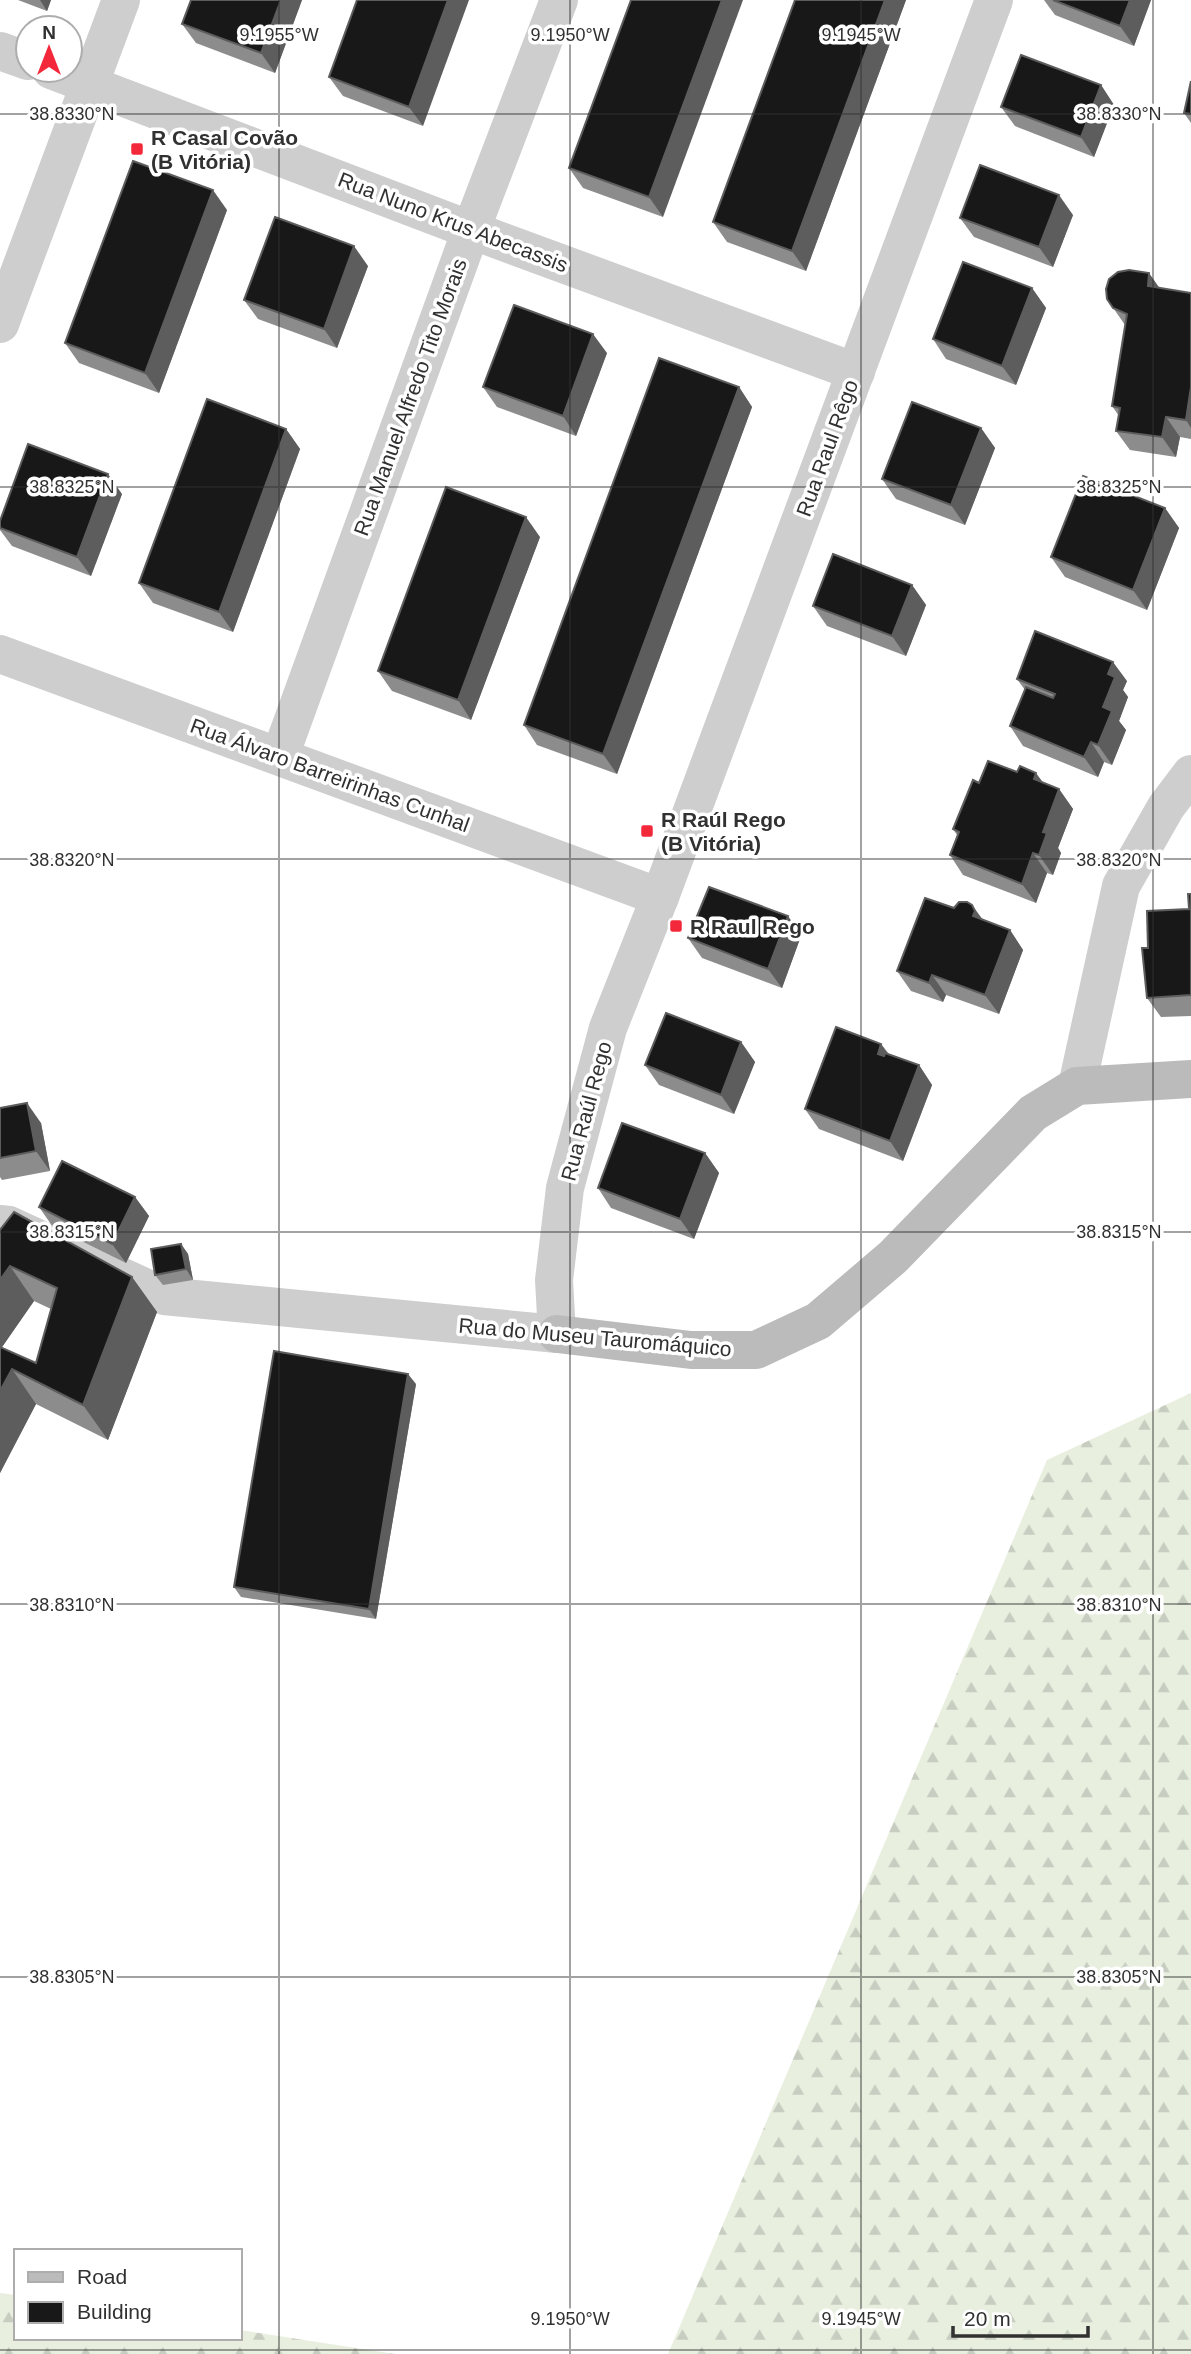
<svg xmlns="http://www.w3.org/2000/svg" width="1191" height="2354" font-family="Helvetica,sans-serif">
<style>
.forest{fill:url(#forest-firs)}
.lines{fill:none;stroke-linecap:round;stroke-linejoin:round}
.street{stroke:#cecece;stroke-width:38}
.secondary{stroke:#bbb;stroke-width:38}
.wall{fill:#8c8c8c;fill-rule:evenodd}
.shaded-wall{fill:#5d5d5d}
.building{fill:#181818;stroke:#5d5d5d;stroke-width:2}
.ticks{fill:none;stroke:#313131;stroke-width:2;stroke-opacity:0.45}
.poi-dot{fill:#f3283a;stroke:#fff;stroke-width:2.5}
.labels{text-anchor:middle;dominant-baseline:central;stroke-width:7;stroke-linejoin:round;paint-order:stroke}
.poi-label{font-size:21px;font-weight:bold;fill:#313131;stroke:#fff;text-anchor:start}
.street-label{font-size:21px;fill:#313131;stroke:#fff}
.ticks-label{font-size:18px;text-anchor:middle;fill:#313131;stroke:#fff;stroke-width:7;stroke-linejoin:round;paint-order:stroke}
</style>
<defs>
<pattern id="forest-firs" width="22" height="20" patternUnits="userSpaceOnUse" patternTransform="scale(1.75)"><rect width="22" height="20" fill="#e8efdf"/><path d="M5 1l3.5 6h-7zM16 11l3.5 6h-7z" fill="#c7cdc0"/></pattern>
</defs>
<rect width="100%" height="100%" fill="#fff"/>
<!-- forest -->
<g class="forest">
<polygon points="1191,1393 1191,2354 668,2354 1047,1460"/>
<polygon points="0,2293 16,2295 16,2338 240,2338 240,2330 395,2354 0,2354"/>
</g>
<g class="lines">
<!-- street -->
<g class="street">
<polyline points="0,51 28,61"/>
<polyline points="51,70 471,230 856,372"/>
<polyline points="0,324 121,0"/>
<polyline points="0,654 660,897"/>
<polyline points="280,756 471,230 559,0"/>
<polyline points="1077,1086 1121,886 1166,807 1191,774"/>
<polyline points="0,1224 9,1225 164,1296 557,1334 554,1280 565,1188 608,1028 660,897 994,0"/>
</g>
<!-- secondary -->
<polyline class="secondary" points="557,1334 691,1350 756,1350 818,1321 893,1257 1033,1113 1077,1086 1191,1079"/>
</g>
<!-- wall -->
<g class="wall">
<polygon points="18,0 51,0 47,11"/>
<polygon points="191,0 302,0 275,73 196,43 182,24"/>
<polygon points="357,0 423,126 343,96 329,77"/>
<polygon points="631,0 663,217 583,188 569,168"/>
<polygon points="795,0 906,0 806,271 727,242 713,222"/>
<polygon points="1044,0 1151,0 1134,46 1055,15"/>
<polygon points="1191,81 1191,123 1184,113"/>
<polygon points="1101,85 1114,105 1094,157 1015,126 1001,107"/>
<polygon points="227,210 159,393 79,363 65,343"/>
<polygon points="1073,215 1053,267 974,237 960,218"/>
<polygon points="368,266 337,348 258,319 244,300"/>
<polygon points="1032,288 1046,308 1016,385 946,359 933,339"/>
<polygon points="1160,288 1191,293 1191,439 1180,437 1176,457 1130,450 1116,431 1119,416 1112,406 1125,325 1107,299"/>
<polygon points="607,353 576,436 497,407 483,387"/>
<polygon points="739,387 752,407 617,774 537,745 524,725"/>
<polygon points="981,428 995,448 965,525 896,499 882,479"/>
<polygon points="286,429 300,449 233,632 153,603 139,583"/>
<polygon points="122,494 91,576 12,546 0,530 0,521"/>
<polygon points="1165,508 1179,528 1147,610 1065,577 1051,557"/>
<polygon points="540,537 471,720 392,691 378,671"/>
<polygon points="912,585 926,605 906,656 827,626 813,606"/>
<polygon points="1017,679 1127,681 1123,690 1128,697 1119,721 1126,730 1112,765 1104,762 1098,777 1023,746 1010,726 1025,690"/>
<polygon points="979,783 1044,783 1059,789 1073,809 1058,848 1061,853 1053,875 1047,873 1036,903 963,875 950,855 957,835 953,829"/>
<polygon points="1191,894 1191,1016 1161,1017 1147,998 1148,948 1189,909"/>
<polygon points="788,916 801,936 782,988 702,958 688,938"/>
<polygon points="983,920 1010,930 1023,950 999,1014 946,995 943,1002 911,991 897,971"/>
<polygon points="741,1042 755,1062 734,1114 659,1085 645,1065"/>
<polygon points="881,1044 889,1054 919,1065 932,1085 903,1161 819,1129 805,1109"/>
<polygon points="0,1108 41,1123 50,1171 2,1180 0,1177"/>
<polygon points="705,1153 719,1173 694,1239 611,1208 598,1188"/>
<polygon points="135,1197 149,1216 126,1263 53,1227 39,1207"/>
<path d="M0,1230L132,1277L157,1312L108,1440L36,1404L0,1473ZM34,1301L51,1309L36,1363L2,1347Z"/>
<polygon points="181,1244 188,1254 193,1280 163,1285 155,1275"/>
<polygon points="416,1384 376,1619 241,1597 234,1587"/>
</g>
<!-- shaded-wall -->
<g class="shaded-wall">
<polygon points="40,0 51,0 47,11"/>
<polygon points="281,0 302,0 275,73 261,53"/>
<polygon points="448,0 469,0 423,126 409,107"/>
<polygon points="722,0 743,0 663,217 649,197"/>
<polygon points="885,0 906,0 806,271 792,251"/>
<polygon points="1130,0 1151,0 1134,46 1120,26"/>
<polygon points="1101,85 1114,105 1094,157 1081,137"/>
<polygon points="213,190 227,210 159,393 145,373"/>
<polygon points="1059,195 1073,215 1053,267 1039,247"/>
<polygon points="354,246 368,266 337,348 324,329"/>
<polygon points="1149,273 1163,293 1148,286"/>
<polygon points="1032,288 1046,308 1016,385 1002,366"/>
<polygon points="593,334 607,353 576,436 563,416"/>
<polygon points="739,387 752,407 617,774 603,754"/>
<polygon points="1191,387 1191,428 1186,420"/>
<polygon points="1166,417 1180,437 1176,457 1162,437"/>
<polygon points="981,428 995,448 965,525 951,505"/>
<polygon points="286,429 300,449 233,632 219,612"/>
<polygon points="108,474 122,494 91,576 77,557"/>
<polygon points="1165,508 1179,528 1147,610 1133,590"/>
<polygon points="526,517 540,537 471,720 458,700"/>
<polygon points="912,585 926,605 906,656 892,636"/>
<polygon points="1113,662 1127,681 1123,690 1128,697 1119,721 1126,730 1112,765 1098,745 1108,674"/>
<polygon points="1091,742 1104,762 1098,777 1084,757"/>
<polygon points="1036,773 1050,792 1034,779"/>
<polygon points="1059,789 1073,809 1058,848 1061,853 1053,875 1039,855 1043,832"/>
<polygon points="1033,853 1047,873 1036,903 1022,884"/>
<polygon points="972,905 986,924 973,916"/>
<polygon points="788,916 801,936 782,988 768,969"/>
<polygon points="1010,930 1023,950 999,1014 985,995"/>
<polygon points="932,975 946,995 943,1002 929,983"/>
<polygon points="741,1042 755,1062 734,1114 721,1095"/>
<polygon points="881,1044 895,1064 878,1054"/>
<polygon points="919,1065 932,1085 903,1161 890,1141"/>
<polygon points="27,1103 41,1123 50,1171 36,1151"/>
<polygon points="705,1153 719,1173 694,1239 680,1219"/>
<polygon points="135,1197 149,1216 126,1263 112,1244"/>
<polygon points="181,1244 188,1254 193,1280 186,1269"/>
<polygon points="10,1266 34,1301 0,1350 0,1280"/>
<polygon points="132,1277 157,1312 108,1440 83,1405"/>
<polygon points="12,1369 36,1404 0,1473 0,1391"/>
<polygon points="408,1374 416,1384 376,1619 369,1609"/>
</g>
<!-- building -->
<g class="building">
<polygon points="191,0 281,0 261,53 182,24"/>
<polygon points="357,0 448,0 409,107 329,77"/>
<polygon points="631,0 722,0 649,197 569,168"/>
<polygon points="795,0 885,0 792,251 713,222"/>
<polygon points="1053,0 1130,0 1120,26"/>
<polygon points="1021,55 1101,85 1081,137 1001,107"/>
<polygon points="1191,81 1191,114 1184,113"/>
<polygon points="133,161 213,190 145,373 65,343"/>
<polygon points="980,165 1059,195 1039,247 960,218"/>
<polygon points="275,217 354,246 324,329 244,300"/>
<polygon points="963,262 1032,288 1002,366 933,339"/>
<polygon points="1129,270 1149,273 1148,286 1191,293 1191,387 1186,420 1166,417 1162,437 1116,431 1120,408 1112,406 1127,314 1113,308 1107,299 1106,289 1109,279 1118,272"/>
<polygon points="514,305 593,334 563,416 483,387"/>
<polygon points="659,358 739,387 603,754 524,725"/>
<polygon points="207,399 286,429 219,612 139,583"/>
<polygon points="912,402 981,428 951,505 882,479"/>
<polygon points="28,444 108,474 77,557 0,528 0,521"/>
<polygon points="1083,476 1165,508 1133,590 1051,557"/>
<polygon points="446,487 526,517 458,700 378,671"/>
<polygon points="833,554 912,585 892,636 813,606"/>
<polygon points="1035,631 1113,662 1108,674 1115,677 1103,707 1112,711 1098,745 1091,742 1084,757 1010,726 1026,687 1053,698 1055,694 1017,679"/>
<polygon points="988,761 1017,772 1020,766 1036,773 1034,779 1059,789 1043,832 1047,833 1039,855 1033,853 1022,884 950,855 959,832 953,829 973,780 979,783"/>
<polygon points="709,887 788,916 768,969 688,938"/>
<polygon points="1188,894 1191,894 1191,995 1147,998 1142,948 1148,948 1147,911 1189,909"/>
<polygon points="925,898 954,908 959,902 967,902 972,905 975,911 973,916 1010,930 985,995 932,975 929,983 897,971"/>
<polygon points="666,1013 741,1042 721,1095 645,1065"/>
<polygon points="836,1027 881,1044 878,1054 884,1056 885,1053 919,1065 890,1141 805,1109"/>
<polygon points="27,1103 36,1151 0,1158 0,1108"/>
<polygon points="622,1123 705,1153 680,1219 598,1188"/>
<polygon points="62,1161 135,1197 112,1244 39,1207"/>
<polygon points="14,1212 132,1277 83,1405 12,1369 0,1391 0,1347 36,1363 57,1288 10,1266 0,1280 0,1230"/>
<polygon points="181,1244 186,1269 155,1275 151,1249"/>
<polygon points="274,1351 408,1374 369,1609 234,1587"/>
</g>
<!-- ticks -->
<path class="ticks" d="M279,0V2354M570,0V2354M861,0V2354M1153,0V2354M0,114H1191M0,487H1191M0,859H1191M0,1232H1191M0,1604H1191M0,1977H1191M0,2350H1191"/>
<!-- markers -->
<g class="poi-dot">
<rect x="130" y="142" width="14" height="14" rx="3.5"/>
<rect x="640" y="824" width="14" height="14" rx="3.5"/>
<rect x="669" y="919" width="14" height="14" rx="3.5"/>
</g>
<g class="labels">
<!-- poi labels -->
<g class="poi-label">
<text x="151" y="137">R Casal Covão<tspan x="151" dy="24">(B Vitória)</tspan></text>
<text x="661" y="819">R Raúl Rego<tspan x="661" dy="24">(B Vitória)</tspan></text>
<text x="690" y="926">R Raul Rego</text>
</g>
<!-- street labels -->
<g class="street-label">
<text transform="translate(453 222) rotate(21)">Rua Nuno Krus Abecassis</text>
<text transform="translate(410 397) rotate(-70)">Rua Manuel Alfredo Tito Morais</text>
<text transform="translate(827 448) rotate(-70)">Rua Raul Rêgo</text>
<text transform="translate(330 775) rotate(20)">Rua Álvaro Barreirinhas Cunhal</text>
<text transform="translate(586 1111) rotate(-75)">Rua Raúl Rego</text>
<text transform="translate(595 1337) rotate(5)">Rua do Museu Tauromáquico</text>
</g>
</g>
<g class="ticks-label">
<text x="279" y="41">9.1955°W</text>
<text x="570" y="41">9.1950°W</text>
<text x="861" y="41">9.1945°W</text>
<text x="72" y="120">38.8330°N</text>
<text x="1119" y="120">38.8330°N</text>
<text x="72" y="493">38.8325°N</text>
<text x="1119" y="493">38.8325°N</text>
<text x="72" y="866">38.8320°N</text>
<text x="1119" y="866">38.8320°N</text>
<text x="72" y="1238">38.8315°N</text>
<text x="1119" y="1238">38.8315°N</text>
<text x="72" y="1611">38.8310°N</text>
<text x="1119" y="1611">38.8310°N</text>
<text x="72" y="1983">38.8305°N</text>
<text x="1119" y="1983">38.8305°N</text>
<text x="570" y="2325">9.1950°W</text>
<text x="861" y="2325">9.1945°W</text>
</g>
<!-- legend -->
<rect x="14" y="2249" width="228" height="91" fill="#ffffff" stroke="#adadad" stroke-width="2"/>
<rect x="28" y="2272" width="35" height="10" fill="#bbbbbb" stroke="#adadad" stroke-width="2"/>
<text x="77" y="2284" font-size="21" fill="#313131">Road</text>
<rect x="28" y="2302" width="35" height="21" fill="#181818" stroke="#adadad" stroke-width="2"/>
<text x="77" y="2319" font-size="21" fill="#313131">Building</text>
<!-- north arrow -->
<g transform="translate(49 49)"><circle r="33" fill="#ffffff" stroke="#adadad" stroke-width="2"/>
<path d="M0-5L12 26L0 18L-12 26Z" fill="#f3283a"/>
<text y="-10" font-size="19" font-weight="bold" text-anchor="middle" fill="#313131">N</text>
</g>
<!-- scale -->
<path d="M953 2326v10h135v-10" fill="none" stroke="#313131" stroke-width="3.5"/>
<text x="964" y="2326" font-size="21" fill="#313131" stroke="#ffffff" stroke-width="5" paint-order="stroke">20 m</text>
</svg>
